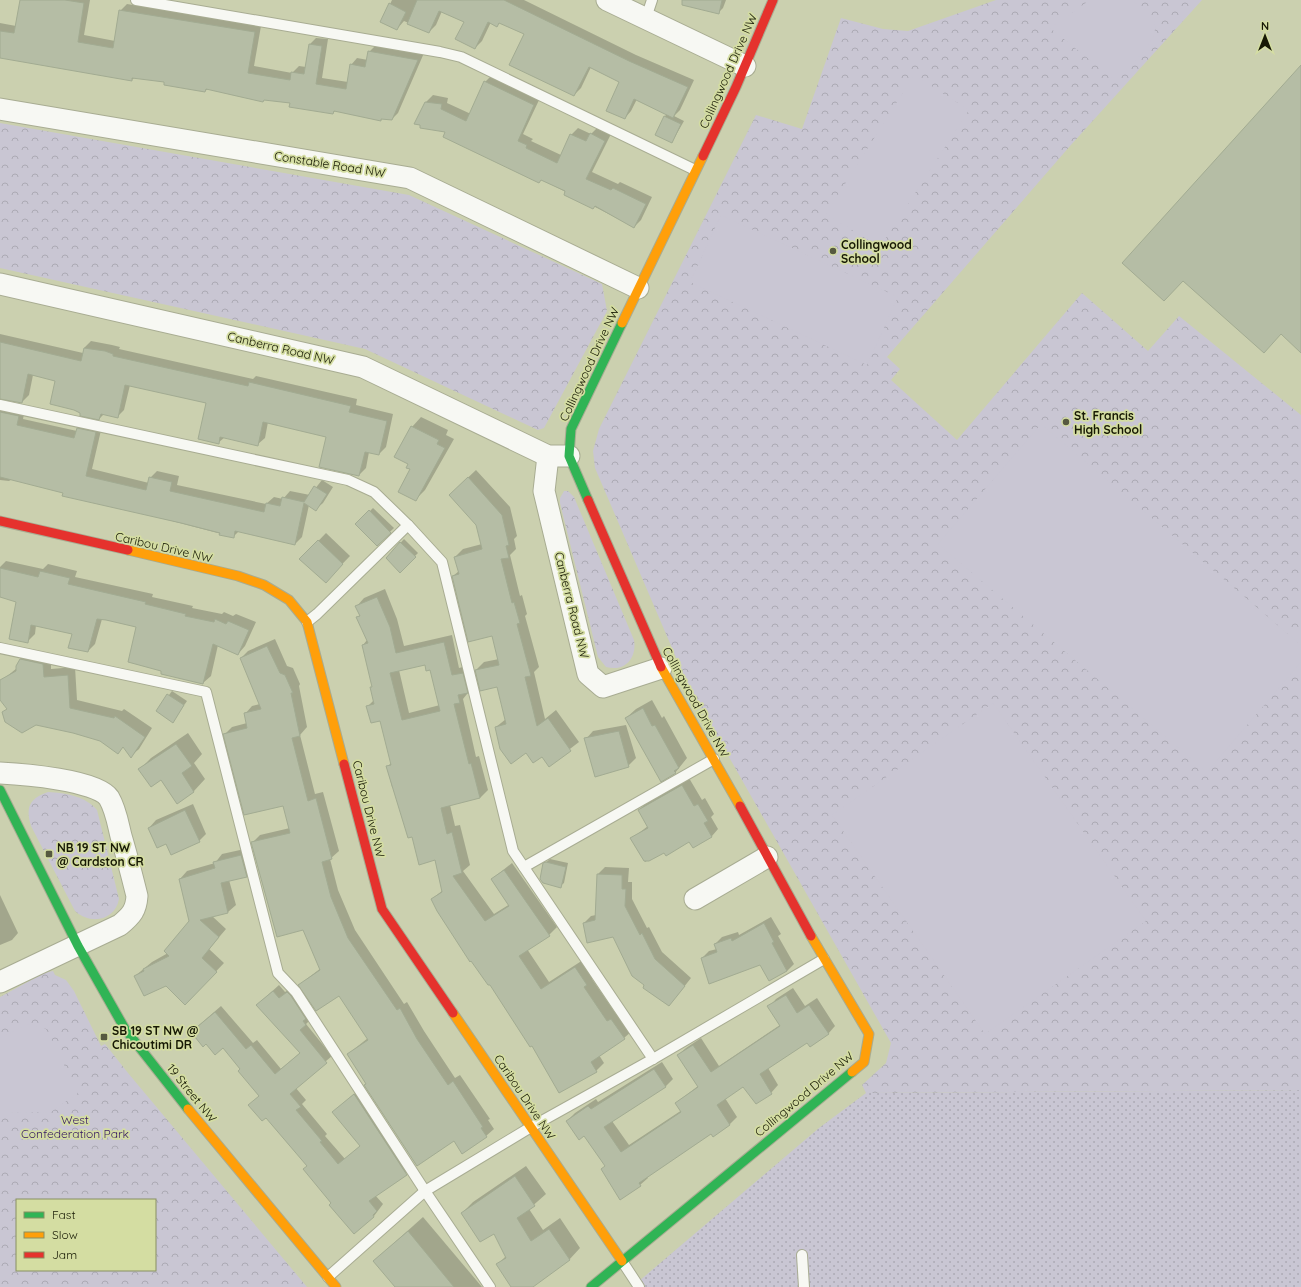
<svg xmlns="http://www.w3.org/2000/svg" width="1301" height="1287" font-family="Quicksand,sans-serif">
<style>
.grass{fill:url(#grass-dots)}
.park{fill:url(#park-crowns);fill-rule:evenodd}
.pitch{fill:#c9c6d3}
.shadow{fill:#0003;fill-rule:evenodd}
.building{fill:#b5bda5;stroke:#a2ab92;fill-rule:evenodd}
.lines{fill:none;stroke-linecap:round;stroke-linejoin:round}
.lane-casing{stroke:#a8ac92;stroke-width:12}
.street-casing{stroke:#a8ac92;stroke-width:23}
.fast-casing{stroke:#a8ac92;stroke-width:11}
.slow-casing{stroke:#a8ac92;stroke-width:11}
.jam-casing{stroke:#a8ac92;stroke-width:11}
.lane{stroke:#f7f8f3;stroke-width:10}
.street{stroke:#f7f8f3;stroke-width:21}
.fast{stroke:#30b455;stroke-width:9}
.slow{stroke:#ff9f0a;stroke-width:9}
.jam{stroke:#e5322d;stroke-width:9}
.poi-dot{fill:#565940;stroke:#d4dda2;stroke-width:1.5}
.labels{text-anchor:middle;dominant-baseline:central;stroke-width:3.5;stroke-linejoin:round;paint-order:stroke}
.street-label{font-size:12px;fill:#171904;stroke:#d4dda2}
.poi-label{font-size:12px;font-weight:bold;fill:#171904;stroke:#d4dda2;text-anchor:start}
.park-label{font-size:12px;fill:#331563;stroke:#d4dda2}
</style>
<defs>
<pattern id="grass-dots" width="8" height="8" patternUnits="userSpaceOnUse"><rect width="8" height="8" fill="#c9c6d3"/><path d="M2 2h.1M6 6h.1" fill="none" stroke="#acaab4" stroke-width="1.8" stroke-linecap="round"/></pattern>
<pattern id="park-crowns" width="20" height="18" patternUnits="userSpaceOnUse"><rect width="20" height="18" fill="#c9c6d3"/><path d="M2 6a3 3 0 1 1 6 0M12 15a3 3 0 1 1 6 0" fill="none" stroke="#acaab4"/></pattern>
</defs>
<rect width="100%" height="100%" fill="#cbd0af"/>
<!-- grass -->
<polygon class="grass" points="1301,1090 1301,1287 632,1287 819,1128 866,1093"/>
<!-- park -->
<g class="park">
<polygon points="996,0 1202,0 1070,146 887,357 900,369 891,380 957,440 1082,293 1148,351 1179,316 1301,415 1301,1090 866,1093 862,1085 886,1063 891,1043 687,683 595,468 593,451 599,429 756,115 802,129 841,18 883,29 908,31"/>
<polygon points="0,123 409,195 602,284 607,311 544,428 538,430 365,349 0,268"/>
<path d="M564,491H568L574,497L634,640C637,658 625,672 606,667L598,657L560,503V498Z"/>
<path d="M48,792C66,793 85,796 97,810L119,899C115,921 90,925 75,911L31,826C25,807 30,798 48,792Z"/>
<path d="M53,971L55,975L66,980L74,991L101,1046L105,1044L128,1073L307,1287H0V997L44,973ZM17,1200H155V1270H17Z"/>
</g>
<!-- pitch -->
<g class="pitch">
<path d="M1090,0H1132C1139,6 1151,13 1154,21C1162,40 1128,67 1115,80L1050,28Z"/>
<polygon points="914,75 969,110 880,247 826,214"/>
<polygon points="721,215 898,297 867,365 690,282"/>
<polygon points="1041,424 1301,645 1301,662 1207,772 938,544"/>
<polygon points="993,703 1146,921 985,1034 832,815"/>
<polygon points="29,1024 46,1029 78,1093 51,1112 10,1113 0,1105 0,1038"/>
</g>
<!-- shadow -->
<g class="shadow">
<polygon points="21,0 90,0 84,35 115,41 120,11 127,4 261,26 254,66 292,73 299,66 306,67 310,44 316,38 328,39 322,78 348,82 351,65 357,58 368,60 369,52 376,45 424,53 398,113 392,119 383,118 381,120 335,111 333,113 291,103 265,99 263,101 208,89 205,91 166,81 135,77 132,80 0,57 0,23 16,26"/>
<polygon points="392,0 524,0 636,55 694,80 680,110 674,116 684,121 672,142 665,116 667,114 637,99 631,111 625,118 620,81 591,67 581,88 574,95 525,33 500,22 497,26 491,22 482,41 475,48 465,22 442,11 436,25 429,32 404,21 397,29 382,21"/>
<polygon points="699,0 726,0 723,8 718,13"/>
<polygon points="492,75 540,98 523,134 533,139 531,141 561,155 571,135 578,128 591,134 598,127 611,134 592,172 618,184 620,182 652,197 641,220 634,227 447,131 416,123 426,102 433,95 448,98 447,103 471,114 485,82"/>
<polygon points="0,334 83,353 84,348 91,341 112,345 120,347 119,349 253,379 256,376 357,399 356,405 393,414 386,447 379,454 369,452 366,468 359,475 327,436 268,422 265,438 258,444 225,437 218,443 207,403 130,385 124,410 117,417 104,414 99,419 82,412 57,380 33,375 29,395 22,402 0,397 0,400 25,409 23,419 77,431 85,422 102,426 92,469 149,483 150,478 157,471 179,476 177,485 266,504 274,497 283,499 290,491 310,495 322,480 333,487 323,503 316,509 309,505 302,537 295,544 239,531 233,537 12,479 9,481 0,480"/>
<polygon points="421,417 448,430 446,435 454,439 425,490 415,500 412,427"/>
<polygon points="476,470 510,507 517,536 514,539 516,549 510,555 520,596 522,595 527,614 525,616 539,667 534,672 545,719 556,710 579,742 549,765 542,755 526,752 496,727 506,719 498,686 476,670 484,662 499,659 493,635 453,576 459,571 455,557 463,549 482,544 477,524 458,487"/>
<polygon points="373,508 394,528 377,544 357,524"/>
<polygon points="326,533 350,556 326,581 301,559"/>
<polygon points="404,539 418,553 400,571 387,558"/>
<polygon points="6,561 43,569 48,564 77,571 75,577 153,594 152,597 193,606 192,608 222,614 224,612 233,616 236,614 256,622 245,646 238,654 218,645 211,676 203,683 137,626 102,619 95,644 88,651 73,634 36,625 35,634 27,642 17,601 0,597 0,567"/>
<path d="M385,589L397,619L404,646L452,635L459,668L470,665L475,684L463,699L476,757L479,756L488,790L480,798L450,805L455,826L460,825L470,865L463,871L494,914L510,904L492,879L512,863L557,927L549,935L527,949L549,982L583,960L594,977L592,979L616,1014L619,1011L632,1031L624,1038L599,1055L604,1063L596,1071L532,1044L432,899L443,890L435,859L413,836L394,786L392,787L387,767L392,762L381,720L368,706L374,700L371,688L373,686L363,645L367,640L358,617L360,615L357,606L364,598ZM425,664L431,668L440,705L409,713L399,670Z"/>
<polygon points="275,639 287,666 293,668 300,684 299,686 307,727 300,735 315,794 323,792 339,851 330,859 338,890 355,930 404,1004 407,1002 424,1031 455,1078 460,1075 490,1119 488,1120 494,1129 486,1136 454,1140 368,1083 348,1054 368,1038 339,994 299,985 321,968 304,929 252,843 260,835 290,828 284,804 225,734 232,727 247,723 245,714 252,706 260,704 241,658 248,651"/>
<polygon points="28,651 51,656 51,669 75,667 77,700 122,711 124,709 152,728 139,749 131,756 124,746 118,752 100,740 3,713 8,708 0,698 0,682 17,668 20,659"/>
<polygon points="172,691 187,701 173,721 157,711"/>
<polygon points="652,700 662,718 664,716 687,758 675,773 626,718 636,709"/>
<polygon points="626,725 636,758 628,766 586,739 593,731"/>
<polygon points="188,733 202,754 194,763 205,779 194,791 177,802 161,779 140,769 151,758"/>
<polygon points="689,778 702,800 705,798 714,814 711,817 718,829 712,836 693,847 689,841 664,851 645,862 631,839 648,826 639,810 646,803"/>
<polygon points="193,804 206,834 199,841 167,842 149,828 156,820"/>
<polygon points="249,848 254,868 246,876 229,880 236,905 228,912 212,916 226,929 209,949 224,963 185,1004 166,985 135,976 152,962 168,953 190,921 180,879 187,871 215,863 222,854"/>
<polygon points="550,859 568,863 564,883 560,886 544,864"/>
<polygon points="605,867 629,868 628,882 632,882 632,899 647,928 649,927 662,952 691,978 676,997 646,985 613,936 584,923 591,916 596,915 598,874"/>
<polygon points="0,895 18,933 12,940 0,945"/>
<polygon points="771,917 781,934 778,936 794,964 787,971 761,964 702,958 709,951 717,949 715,944 722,937 738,932 739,935"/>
<polygon points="279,985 285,992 294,987 312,1018 306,1024 332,1056 295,1087 306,1100 302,1104 327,1134 325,1136 345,1159 361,1146 340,1106 361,1088 412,1168 375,1195 383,1204 374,1216 332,1202 308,1165 256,1099 259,1096 241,1069 223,1047 198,1026 221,1006 253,1043 257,1040 281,1069 301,1052 257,1005"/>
<polygon points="793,988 805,1006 817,998 835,1026 828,1034 807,1041 768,1068 778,1085 771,1093 743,1086 725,1098 737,1117 729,1125 712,1133 647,1176 648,1178 640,1185 606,1165 585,1135 567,1121 575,1113 596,1099 598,1102 662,1062 673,1079 666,1086 612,1121 629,1145 682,1110 676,1103 698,1086 678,1055 686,1048 701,1038 719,1066 780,1025 769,1007 776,999"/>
<polygon points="526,1166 546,1194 529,1209 543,1230 560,1218 580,1248 569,1260 528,1287 513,1287 498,1264 506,1256 494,1232 462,1213 473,1202"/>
<polygon points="423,1217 482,1287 396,1287 374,1261"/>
</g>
<!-- building -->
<g class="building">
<polygon points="20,0 65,0 84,3 78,42 113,48 119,10 255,32 248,73 290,80 291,72 304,74 309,44 322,46 316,84 346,89 350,64 365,67 368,51 418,60 392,120 381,119 381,121 334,111 333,114 289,107 290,103 264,100 263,102 206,89 205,92 164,85 164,82 132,78 132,81 0,58 0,31 14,33"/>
<polygon points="417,0 504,0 629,61 688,87 673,118 634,99 625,119 606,111 619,82 589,67 574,96 509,65 524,34 499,23 497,27 488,22 475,49 455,39 464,22 439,11 429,33 407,24"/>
<polygon points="682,0 722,0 719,14 682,5"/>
<polygon points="389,3 406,12 397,30 380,22"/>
<polygon points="1301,65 1301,353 1281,334 1264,353 1183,281 1164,301 1122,263"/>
<polygon points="484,81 534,105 518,141 527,145 526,148 557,163 570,134 586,141 590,133 605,141 586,179 611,190 613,188 646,204 634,228 595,206 593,209 564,195 565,191 541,180 539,183 443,137 445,132 420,128 420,125 414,124 425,102 442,104 441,109 466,121"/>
<polygon points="664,116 681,124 672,143 655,135"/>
<polygon points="0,342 81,361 84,348 105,351 113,354 113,356 248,386 249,382 351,406 349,412 387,421 379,455 365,452 359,476 319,467 326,437 263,422 258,446 220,437 219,444 198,439 206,403 125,385 118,418 101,414 99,420 80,416 80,413 74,410 50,404 55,381 28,374 22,403 0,399"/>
<polygon points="0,412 19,416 17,425 74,438 77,428 96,432 86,476 146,490 149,477 172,482 170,491 264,512 266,503 280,506 282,497 304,502 314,486 327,494 316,511 304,503 295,545 235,531 234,538 219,535 220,533 181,523 62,496 63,493 0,477"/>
<polygon points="411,426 439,440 437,444 445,448 416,501 398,492 410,469 406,468 408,464 394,457"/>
<polygon points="468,477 502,515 509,545 506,546 509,558 501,559 512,603 514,602 520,623 517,624 531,676 525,677 537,726 548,718 571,751 549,767 542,757 533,763 526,753 511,764 500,749 495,727 506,724 497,687 480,691 475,670 499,665 492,636 468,642 452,576 459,574 454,557 482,549 476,525 449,495"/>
<polygon points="369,510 391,533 377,546 355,524"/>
<polygon points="318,540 343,564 326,583 299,559"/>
<polygon points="400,542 416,557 400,573 386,558"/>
<polygon points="0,568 38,577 40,571 70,578 68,584 146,602 145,604 186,614 185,616 214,622 215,619 226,624 228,621 249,630 238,655 213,644 203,684 161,674 161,671 128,662 136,627 106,620 97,619 88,652 68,648 72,634 31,625 28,643 9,639 16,602 0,597"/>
<path d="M377,597L390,627L396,653L444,642L452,675L463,673L468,693L458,695L460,703L454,704L469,764L471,763L480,798L441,808L447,834L452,832L462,873L453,876L485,921L509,906L491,879L504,870L550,936L519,956L541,989L575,967L587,985L584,987L607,1021L611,1019L625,1039L591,1062L597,1072L559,1093L532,1046L530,1047L490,985H488L471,961L470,962L437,911L431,899L442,892L435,860L419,865L412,837L408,838L386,766L391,765L380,721L371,723L366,706L374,704L370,687H372L362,645L368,643L356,617L360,616L355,606ZM425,665L426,671L430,670L440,711L402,720L390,673Z"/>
<polygon points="267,646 280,673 285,675 293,693 291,693 300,736 292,738 308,801 316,798 332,859 322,862 331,897 348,938 397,1010 400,1008 417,1039 448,1085 453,1081 483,1127 481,1128 487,1137 462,1154 454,1141 417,1166 364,1085 366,1084 347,1054 368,1040 339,996 316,1011 298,985 320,970 303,930 277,937 251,842 290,833 283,806 244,815 223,734 247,728 244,713 261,709 240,658"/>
<polygon points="20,659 43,664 44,677 68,675 70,708 114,718 115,716 145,737 131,758 123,747 118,754 100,741 73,733 36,725 22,733 5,722 2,712 7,709 0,700 0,680 16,671 16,666"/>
<polygon points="167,694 184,705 173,723 156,711"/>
<polygon points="643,708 652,726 655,725 679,768 674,771 676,773 661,782 625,718"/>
<polygon points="619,731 629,767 595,777 584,738"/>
<polygon points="176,744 192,766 182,773 194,792 177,804 161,780 151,787 138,769"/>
<polygon points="682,785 694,806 698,804 708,821 704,823 712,837 693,848 689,842 666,856 664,853 649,861 644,861 630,838 648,828 638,810"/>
<polygon points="185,810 200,842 171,855 166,844 157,848 148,828"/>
<polygon points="241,855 247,877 221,883 228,913 200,920 219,937 202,958 217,972 185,1005 166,986 144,996 134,976 144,971 143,969 169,956 164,951 189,921 179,879 215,868 213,862"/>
<polygon points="546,862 566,867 561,888 543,883 540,879 543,863"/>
<polygon points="597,874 622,875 622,889 626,889 625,906 640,935 642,933 655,959 685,986 669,1006 643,988 644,985 632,976 613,937 587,943 583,923 595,920"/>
<polygon points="764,923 774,942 772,943 787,971 769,981 760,965 709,984 701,958 717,952 714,944 731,938 732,941"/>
<polygon points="273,991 279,998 287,992 291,996 306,1019 303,1021 306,1025 300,1030 327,1063 290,1094 301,1107 296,1110 322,1141 320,1142 338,1164 360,1146 332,1112 354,1094 407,1175 369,1201 377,1211 373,1215 374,1217 354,1234 329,1205 331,1203 303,1169 307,1166 266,1118 262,1121 248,1105 259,1096 238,1071 240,1069 223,1048 215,1055 206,1044 203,1047 191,1032 215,1012 246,1049 251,1045 275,1074 300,1053 256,1005"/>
<polygon points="786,995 797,1013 809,1005 829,1034 810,1047 807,1043 760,1074 772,1094 756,1104 743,1087 717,1105 730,1125 713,1137 711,1134 639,1183 641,1186 620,1200 601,1169 605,1166 584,1136 579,1140 566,1121 588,1106 591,1109 654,1069 666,1087 604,1127 621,1152 681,1112 675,1103 698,1087 677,1055 693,1045 711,1072 780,1026 767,1006"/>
<polygon points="515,1176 535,1206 517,1218 531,1241 549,1229 570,1260 533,1287 511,1287 496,1264 506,1258 494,1234 480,1242 461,1213"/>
<polygon points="408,1231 454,1287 395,1287 373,1261"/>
</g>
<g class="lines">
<!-- lane casing -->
<g class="lane-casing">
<g id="lane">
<polyline points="136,0 440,52 461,57 695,170"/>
<polyline points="646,18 652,0"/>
<polyline points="0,405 348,480 374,492 408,525 317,614 307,622"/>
<polyline points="408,525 442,562 513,851 653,1059"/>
<polyline points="0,648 206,692 278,973 296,992 425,1191 490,1287"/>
<polyline points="524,867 714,759"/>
<polyline points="802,1255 804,1287"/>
<polyline points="622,1261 639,1287"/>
<polyline points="328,1277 425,1191 531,1127 653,1059 824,959"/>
</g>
</g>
<!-- street casing -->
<g class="street-casing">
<g id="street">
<polyline points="607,0 745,66"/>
<polyline points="0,109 410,178 638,288"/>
<polyline points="0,284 363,367 548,456 569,456"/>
<polyline points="548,456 544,491 588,674 603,687 661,668"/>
<path d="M0,773C22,774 97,780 109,798C116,810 118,824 121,836C127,856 132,876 137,896C136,910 132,915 120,925L0,982"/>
<polyline points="695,899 767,857"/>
</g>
</g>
<!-- fast casing -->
<g class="fast-casing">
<g id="fast">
<polyline points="588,500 569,456 571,429 622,323"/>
<polyline points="0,790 78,946 125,1029 188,1109"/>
<polyline points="591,1287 852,1072"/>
</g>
</g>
<!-- slow casing -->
<g class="slow-casing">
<g id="slow">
<polyline points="622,323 703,156"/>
<polyline points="128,550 238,576 264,585 289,600 307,622 344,764"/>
<polyline points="661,667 740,806"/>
<polyline points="811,936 869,1034 864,1062 852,1072"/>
<polyline points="453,1013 622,1261"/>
<polyline points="188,1109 336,1287"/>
</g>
</g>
<!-- jam casing -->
<g class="jam-casing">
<g id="jam">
<polyline points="703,156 736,87 773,0"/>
<polyline points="588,500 661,667"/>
<polyline points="0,521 128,550"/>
<polyline points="344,764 382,909 453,1013"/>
<polyline points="740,806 811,936"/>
</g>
</g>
<!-- lane -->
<use href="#lane" class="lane"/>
<!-- street -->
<use href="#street" class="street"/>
<!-- fast -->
<use href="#fast" class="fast"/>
<!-- slow -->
<use href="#slow" class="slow"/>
<!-- jam -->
<use href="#jam" class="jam"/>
</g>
<!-- markers -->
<g class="poi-dot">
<circle cx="833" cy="251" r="4"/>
<circle cx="1066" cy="422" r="4"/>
<rect x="45" y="850" width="8" height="8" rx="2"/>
<rect x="100" y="1033" width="8" height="8" rx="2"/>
</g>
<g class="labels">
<!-- street labels -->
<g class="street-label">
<text transform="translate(728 71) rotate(-66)">Collingwood Drive NW</text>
<text transform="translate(330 164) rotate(9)">Constable Road NW</text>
<text transform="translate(281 348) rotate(13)">Canberra Road NW</text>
<text transform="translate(589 364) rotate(-65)">Collingwood Drive NW</text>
<text transform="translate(164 547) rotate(13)">Caribou Drive NW</text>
<text transform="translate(572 605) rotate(76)">Canberra Road NW</text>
<text transform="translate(696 702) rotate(61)">Collingwood Drive NW</text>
<text transform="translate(369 809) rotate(76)">Caribou Drive NW</text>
<text transform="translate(192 1093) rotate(51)">19 Street NW</text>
<text transform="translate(804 1094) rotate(-40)">Collingwood Drive NW</text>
<text transform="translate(525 1097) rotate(56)">Caribou Drive NW</text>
</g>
<!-- poi labels -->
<g class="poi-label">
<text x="841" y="244">Collingwood<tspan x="841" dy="14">School</tspan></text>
<text x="1074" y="415">St. Francis<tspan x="1074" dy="14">High School</tspan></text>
<text x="57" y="847">NB 19 ST NW<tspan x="57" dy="14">@ Cardston CR</tspan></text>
<text x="112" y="1030">SB 19 ST NW @<tspan x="112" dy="14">Chicoutimi DR</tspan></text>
</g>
<!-- park labels -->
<g class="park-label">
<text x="75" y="1119">West<tspan x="75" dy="14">Confederation Park</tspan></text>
</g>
</g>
<!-- legend -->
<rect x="16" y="1199" width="140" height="72" fill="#d4dda2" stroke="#888f63"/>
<rect x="24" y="1212" width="20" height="6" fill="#30b455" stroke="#888f63"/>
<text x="52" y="1219" font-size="12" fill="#171904">Fast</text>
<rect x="24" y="1232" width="20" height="6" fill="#ff9f0a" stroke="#888f63"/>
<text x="52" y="1239" font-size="12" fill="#171904">Slow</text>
<rect x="24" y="1252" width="20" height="6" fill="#e5322d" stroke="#888f63"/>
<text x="52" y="1259" font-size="12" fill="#171904">Jam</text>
<!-- north arrow -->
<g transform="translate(1265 36)" stroke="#d4dda2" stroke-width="3" paint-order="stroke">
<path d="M0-3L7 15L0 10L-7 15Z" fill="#171904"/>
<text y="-6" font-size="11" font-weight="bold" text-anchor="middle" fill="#171904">N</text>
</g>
</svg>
